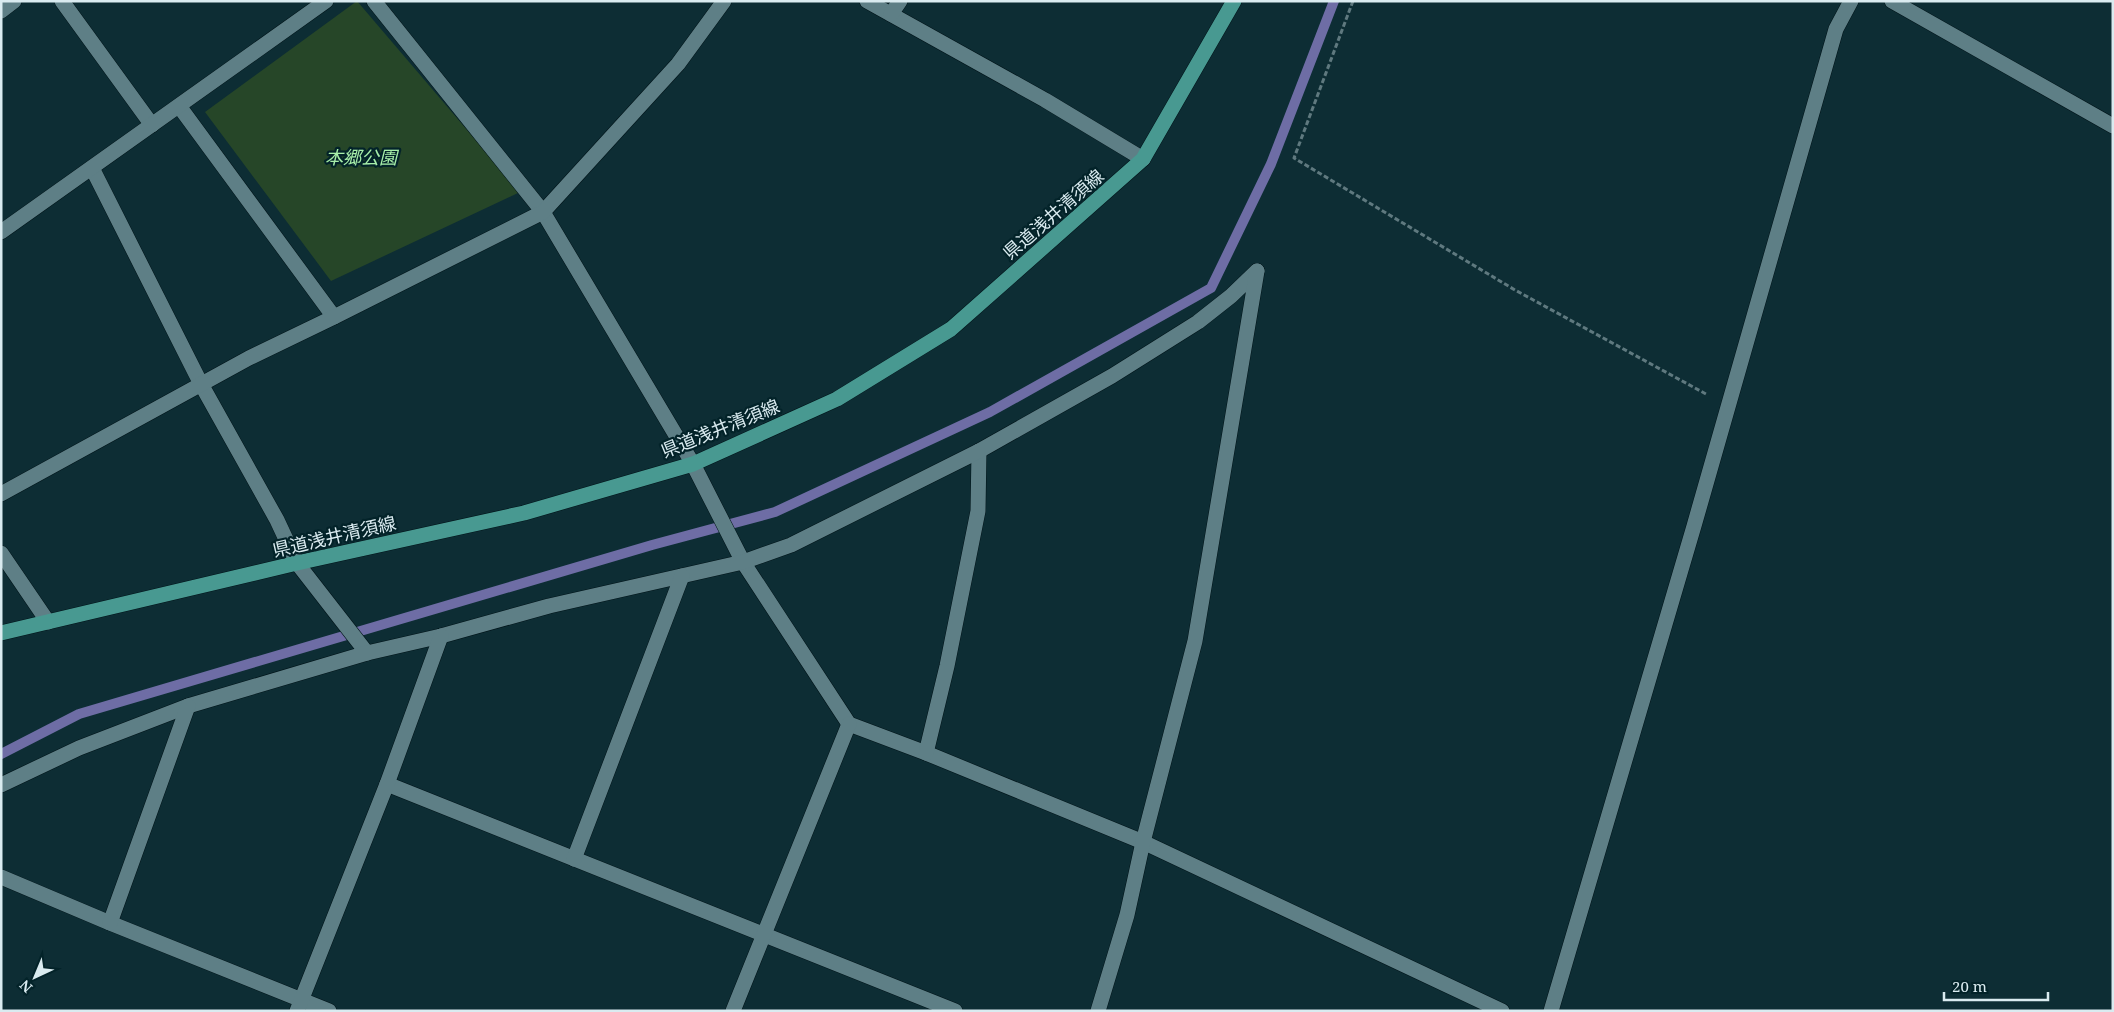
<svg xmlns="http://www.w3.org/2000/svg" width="2114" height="1012" font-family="'Noto Serif','Noto Sans JP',serif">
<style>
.green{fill:#264628}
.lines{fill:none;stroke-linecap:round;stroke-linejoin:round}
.stream{stroke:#6e6da5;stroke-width:10}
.minor-casing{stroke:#001419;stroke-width:16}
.major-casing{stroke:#001419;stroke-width:16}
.path{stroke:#5f797f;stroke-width:3;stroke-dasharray:5 2.5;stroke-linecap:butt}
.minor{stroke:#5e7f86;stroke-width:15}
.major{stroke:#489991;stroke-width:15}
.labels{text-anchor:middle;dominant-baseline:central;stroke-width:4.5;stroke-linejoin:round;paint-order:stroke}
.park-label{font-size:18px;font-style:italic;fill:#a7eea9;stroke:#032329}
.street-label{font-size:18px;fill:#daebf0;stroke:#032329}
</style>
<rect width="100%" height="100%" fill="#0d2d34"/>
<!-- green -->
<polygon class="green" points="357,1 520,192 331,281 205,112"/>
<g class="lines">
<!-- stream -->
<polyline class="stream" points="1,754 79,714 652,545 775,512 990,412 1211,288 1271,164 1334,1"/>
<!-- minor casing -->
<g class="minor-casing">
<g id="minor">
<polyline points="62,1 152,125"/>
<polyline points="374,1 543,212 693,464 743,562 849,724 926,753 1143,842 1502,1011"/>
<polyline points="867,1 1045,100 1143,159"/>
<polyline points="1892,1 2113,126"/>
<polyline points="1,11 14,1"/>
<polyline points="891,14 900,1"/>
<polyline points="179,106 334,317"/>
<polyline points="92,168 201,384 277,520 297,563 367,653"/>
<polyline points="1,232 326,1"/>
<polyline points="1,494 249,358 334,317 543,212 678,64 724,1"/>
<polyline points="1,553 48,622"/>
<polyline points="926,753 947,666 978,511 979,451"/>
<polyline points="387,784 955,1011"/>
<polyline points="1,785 79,748 188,706 367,653 441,636 549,606 743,562 791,545 979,451 1112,376 1198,322 1231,296 1257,271"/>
<polyline points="574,859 682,576"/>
<polyline points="1,877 110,923 329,1011"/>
<polyline points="110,923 188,706"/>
<polyline points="297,1011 387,784 441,636"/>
<polyline points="733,1011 849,724"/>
<polyline points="1098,1011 1127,915 1143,842 1195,641 1257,271"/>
<polyline points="1551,1011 1694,526 1836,29 1851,1"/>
</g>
</g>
<!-- major casing -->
<g class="major-casing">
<polyline id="major" points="1,633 297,563 524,513 693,464 837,399 951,329 1143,159 1234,1"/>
</g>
<!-- path -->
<polyline class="path" points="1353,1 1294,158 1515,290 1706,394"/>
<!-- minor -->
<use href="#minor" class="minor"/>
<!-- major -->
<use href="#major" class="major"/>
</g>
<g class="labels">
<!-- park labels -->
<g class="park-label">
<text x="361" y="157">本郷公園</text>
</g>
<!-- street labels -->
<g class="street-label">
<text transform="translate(1053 214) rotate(-41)">県道浅井清須線</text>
<text transform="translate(720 428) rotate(-22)">県道浅井清須線</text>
<text transform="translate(334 536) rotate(-13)">県道浅井清須線</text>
</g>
</g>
<!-- border -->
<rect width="2114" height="1012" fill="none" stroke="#daebf0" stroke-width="5"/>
<!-- north arrow -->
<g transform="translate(35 977) rotate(224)" stroke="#032329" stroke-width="4" paint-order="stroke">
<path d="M0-4L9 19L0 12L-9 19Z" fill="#daebf0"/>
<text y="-8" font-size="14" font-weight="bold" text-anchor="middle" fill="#daebf0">N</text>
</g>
<!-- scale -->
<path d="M1944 992v8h104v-8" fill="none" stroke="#daebf0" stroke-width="2.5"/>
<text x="1952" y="992" font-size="15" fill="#daebf0" stroke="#032329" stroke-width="4" paint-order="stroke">20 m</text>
</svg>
